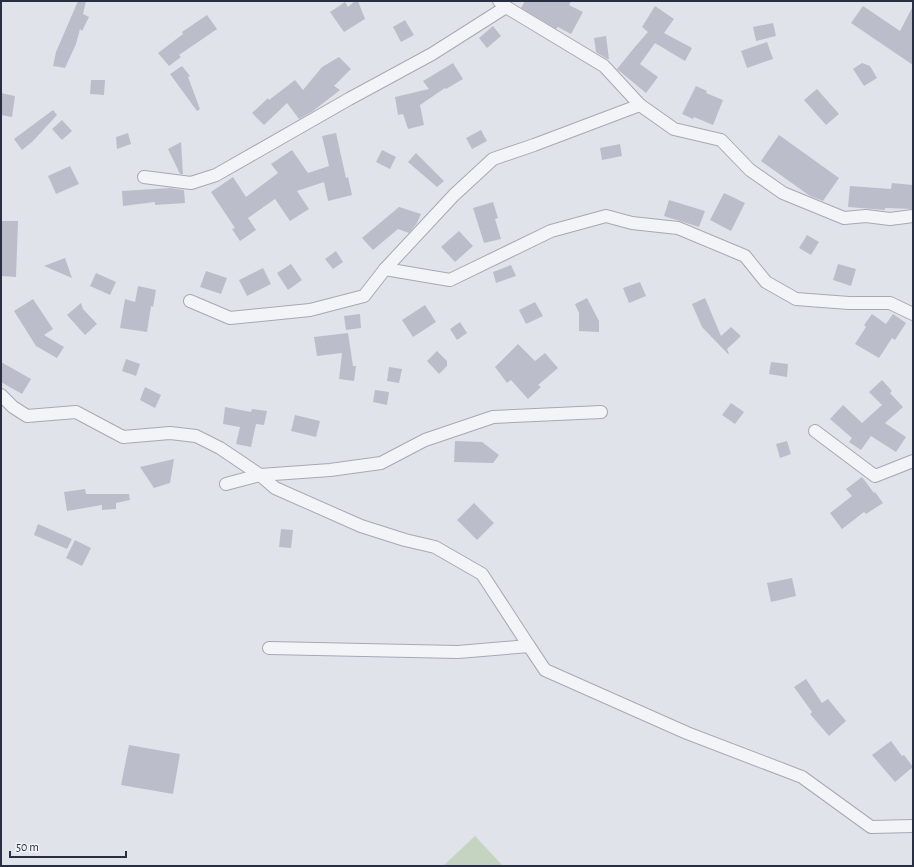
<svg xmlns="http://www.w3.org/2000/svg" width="914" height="867" font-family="'Alegreya Sans',sans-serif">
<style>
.green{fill:#c4d4c1}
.building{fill:#bbbeca}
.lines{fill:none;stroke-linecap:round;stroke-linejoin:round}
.minor-casing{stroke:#a6a9b4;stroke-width:14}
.minor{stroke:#f3f4f8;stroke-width:12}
</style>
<rect width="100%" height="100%" fill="#e1e3ea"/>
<!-- green -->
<polygon class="green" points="475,836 503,866 443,866"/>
<!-- building -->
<g class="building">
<polygon points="78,1 86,1 83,14 89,17 82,31 80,29 76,44 65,68 53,66 56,52"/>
<polygon points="355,1 358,1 365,19 344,32 330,12 345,2 348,7"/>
<polygon points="525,1 571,1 569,5 583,12 571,34 558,27 556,29 521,8"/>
<polygon points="655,6 674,19 664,33 692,48 685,61 655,43 640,64 658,77 646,93 617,69 634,48 648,32 642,27"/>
<polygon points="863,6 900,31 913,6 913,65 851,23"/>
<polygon points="207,15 217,29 179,55 181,57 169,66 158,53 183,34 182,32"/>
<polygon points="405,20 414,35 401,42 393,27"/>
<polygon points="773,23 776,36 756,41 753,27"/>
<polygon points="493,26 501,36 487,48 479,38"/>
<polygon points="606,36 609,59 607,59 596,52 594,38"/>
<polygon points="767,42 773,59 747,68 741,51"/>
<polygon points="339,57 351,69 334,86 340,90 313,111 299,119 287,103 264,125 252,113 268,98 269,100 295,80 303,90 322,67"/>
<polygon points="453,63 463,79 446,89 445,88 420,105 424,125 408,129 403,114 398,115 395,97 429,89 423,81"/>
<polygon points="862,63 870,66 877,78 864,86 853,69"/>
<polygon points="182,66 190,76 188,77 200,109 197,111 170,74"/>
<polygon points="91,80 105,80 104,95 90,94"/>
<polygon points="696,86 707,91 706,93 723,100 713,125 694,117 693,119 682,114"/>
<polygon points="817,89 839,114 826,125 804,100"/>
<polygon points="1,93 15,96 12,117 1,115"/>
<polygon points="53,110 57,115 32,142 22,150 14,139"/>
<polygon points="62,120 72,131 62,140 52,129"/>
<polygon points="481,130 487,141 472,149 466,138"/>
<polygon points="128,133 131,144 117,149 116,137"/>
<polygon points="336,133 346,178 348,177 352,195 328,201 324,182 297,191 309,209 290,221 275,199 248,218 256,230 240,241 232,229 235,228 211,192 233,177 246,197 278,173 271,164 292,150 308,173 329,166 322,136"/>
<polygon points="779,135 839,178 823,201 810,196 761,161"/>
<polygon points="181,142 183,174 180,174 168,149"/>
<polygon points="620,144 622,156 602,160 600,148"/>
<polygon points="382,150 396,157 390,169 376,162"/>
<polygon points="416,153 444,181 437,187 408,162"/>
<polygon points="70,166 79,184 56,194 48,176"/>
<polygon points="892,183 913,185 913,209 885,208 885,210 848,207 850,186 891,189"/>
<polygon points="170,188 184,190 185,203 155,205 155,202 123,206 122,191"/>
<polygon points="724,193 745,203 731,231 710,220"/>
<polygon points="669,200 705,211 699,227 664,216"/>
<polygon points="493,202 498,218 495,219 501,239 484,243 473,208"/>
<polygon points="399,207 421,214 417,223 409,233 398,229 373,250 362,238"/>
<polygon points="1,221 18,221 16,277 1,276"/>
<polygon points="459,231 473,246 455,262 441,247"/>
<polygon points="807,235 819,242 811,255 799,248"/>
<polygon points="336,251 343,262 333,269 325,259"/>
<polygon points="65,258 72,278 44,266"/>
<polygon points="291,264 302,280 288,290 277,273"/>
<polygon points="838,264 856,269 851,286 833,280"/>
<polygon points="511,265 516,276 496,283 493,272"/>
<polygon points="263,268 271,284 247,296 239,280"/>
<polygon points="206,271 227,278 221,294 200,287"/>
<polygon points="96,273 116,282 110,295 90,286"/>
<polygon points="640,282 646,296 629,303 623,288"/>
<polygon points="138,286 156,290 153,307 151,306 147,332 120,328 125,299 135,302"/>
<polygon points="587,298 599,321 599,332 579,331 579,313 575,304"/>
<polygon points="705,298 721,336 731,327 741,336 727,349 729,354 728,354 702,327 692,304"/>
<polygon points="33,299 53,329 44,335 64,347 57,358 36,346 14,311"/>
<polygon points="535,302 543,316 526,324 519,310"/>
<polygon points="81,303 83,309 97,324 85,335 67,315"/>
<polygon points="425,305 436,322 413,337 402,320"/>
<polygon points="360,314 361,328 346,330 344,316"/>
<polygon points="872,314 886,324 893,314 906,323 895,340 892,338 879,358 855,344 866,327 864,325"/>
<polygon points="460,322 467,333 457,340 450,329"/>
<polygon points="348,333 353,366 356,366 354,381 339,379 342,353 317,356 314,337"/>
<polygon points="518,344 535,361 545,353 558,368 538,385 541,387 528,399 511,380 507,383 495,367"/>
<polygon points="437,351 447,361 447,366 439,374 427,361"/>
<polygon points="126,359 140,364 136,376 122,371"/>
<polygon points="1,362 31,379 22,394 1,382"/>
<polygon points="771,362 788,364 787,377 769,374"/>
<polygon points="389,367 402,369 399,383 387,381"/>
<polygon points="882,380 892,391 890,393 903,407 885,423 906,437 896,452 871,436 861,450 849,442 852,438 830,419 843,405 862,423 882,405 869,392"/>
<polygon points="145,387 161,395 155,408 140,400"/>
<polygon points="375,390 389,392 387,405 373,402"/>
<polygon points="731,403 744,412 735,424 722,415"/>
<polygon points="225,407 251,412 252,409 267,411 264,425 256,424 251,447 236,444 240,427 223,424"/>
<polygon points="295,415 320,421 316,437 291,431"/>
<polygon points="455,441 482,442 499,455 493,463 454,462"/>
<polygon points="787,441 791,454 780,458 776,444"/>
<polygon points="174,459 170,483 154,488 140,467"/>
<polygon points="862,477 874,493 875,492 883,503 866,514 864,512 842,529 830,513 852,496 846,489"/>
<polygon points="85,489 86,494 129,494 130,500 116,503 116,509 102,510 102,505 67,511 64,492"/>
<polygon points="474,503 494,523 477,540 457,520"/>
<polygon points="38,524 72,539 67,549 34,535"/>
<polygon points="281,529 293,530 291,548 279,547"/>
<polygon points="75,540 91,548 82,566 66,558"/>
<polygon points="792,578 796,596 771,602 767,583"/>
<polygon points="806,679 822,703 828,699 846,721 829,736 810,714 812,712 794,687"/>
<polygon points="891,741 902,756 904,755 913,767 895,782 872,755"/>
<polygon points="129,745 180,754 173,794 121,785"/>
</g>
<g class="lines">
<!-- minor casing -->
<g class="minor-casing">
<g id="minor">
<polyline points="499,1 506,7 604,66 640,105 674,129 721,140 750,170 783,193 844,218 866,216 890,219 913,216"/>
<polyline points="144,177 191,183 216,175 349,99 432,54 506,7"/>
<polyline points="385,269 450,280 551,231 606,216 632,223 678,228 745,256 766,282 796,299 849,303 890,303 913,314"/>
<polyline points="190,301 230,318 310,310 364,296 385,269 454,195 493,159 534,145 640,105"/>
<polyline points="1,395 13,407 27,416 76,412 123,437 170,433 196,436 220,448 260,475 275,488 361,526 405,540 435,547 482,574 529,646"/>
<polyline points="815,431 875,476 913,461"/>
<polyline points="226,484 260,475 330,470 381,463 425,440 493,417 601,412"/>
<polyline points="269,648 458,652 529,646 545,670 687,733 802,777 871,827 913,826"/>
</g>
</g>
<!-- minor -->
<use href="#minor" class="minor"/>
</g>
<!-- border -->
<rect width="914" height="867" fill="none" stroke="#292f42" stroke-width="4"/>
<!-- scale -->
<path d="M10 851v6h116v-6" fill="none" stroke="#292f42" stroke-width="2"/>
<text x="16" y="851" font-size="12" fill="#292f42" stroke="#f0f2f7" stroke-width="3" paint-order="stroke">50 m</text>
</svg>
